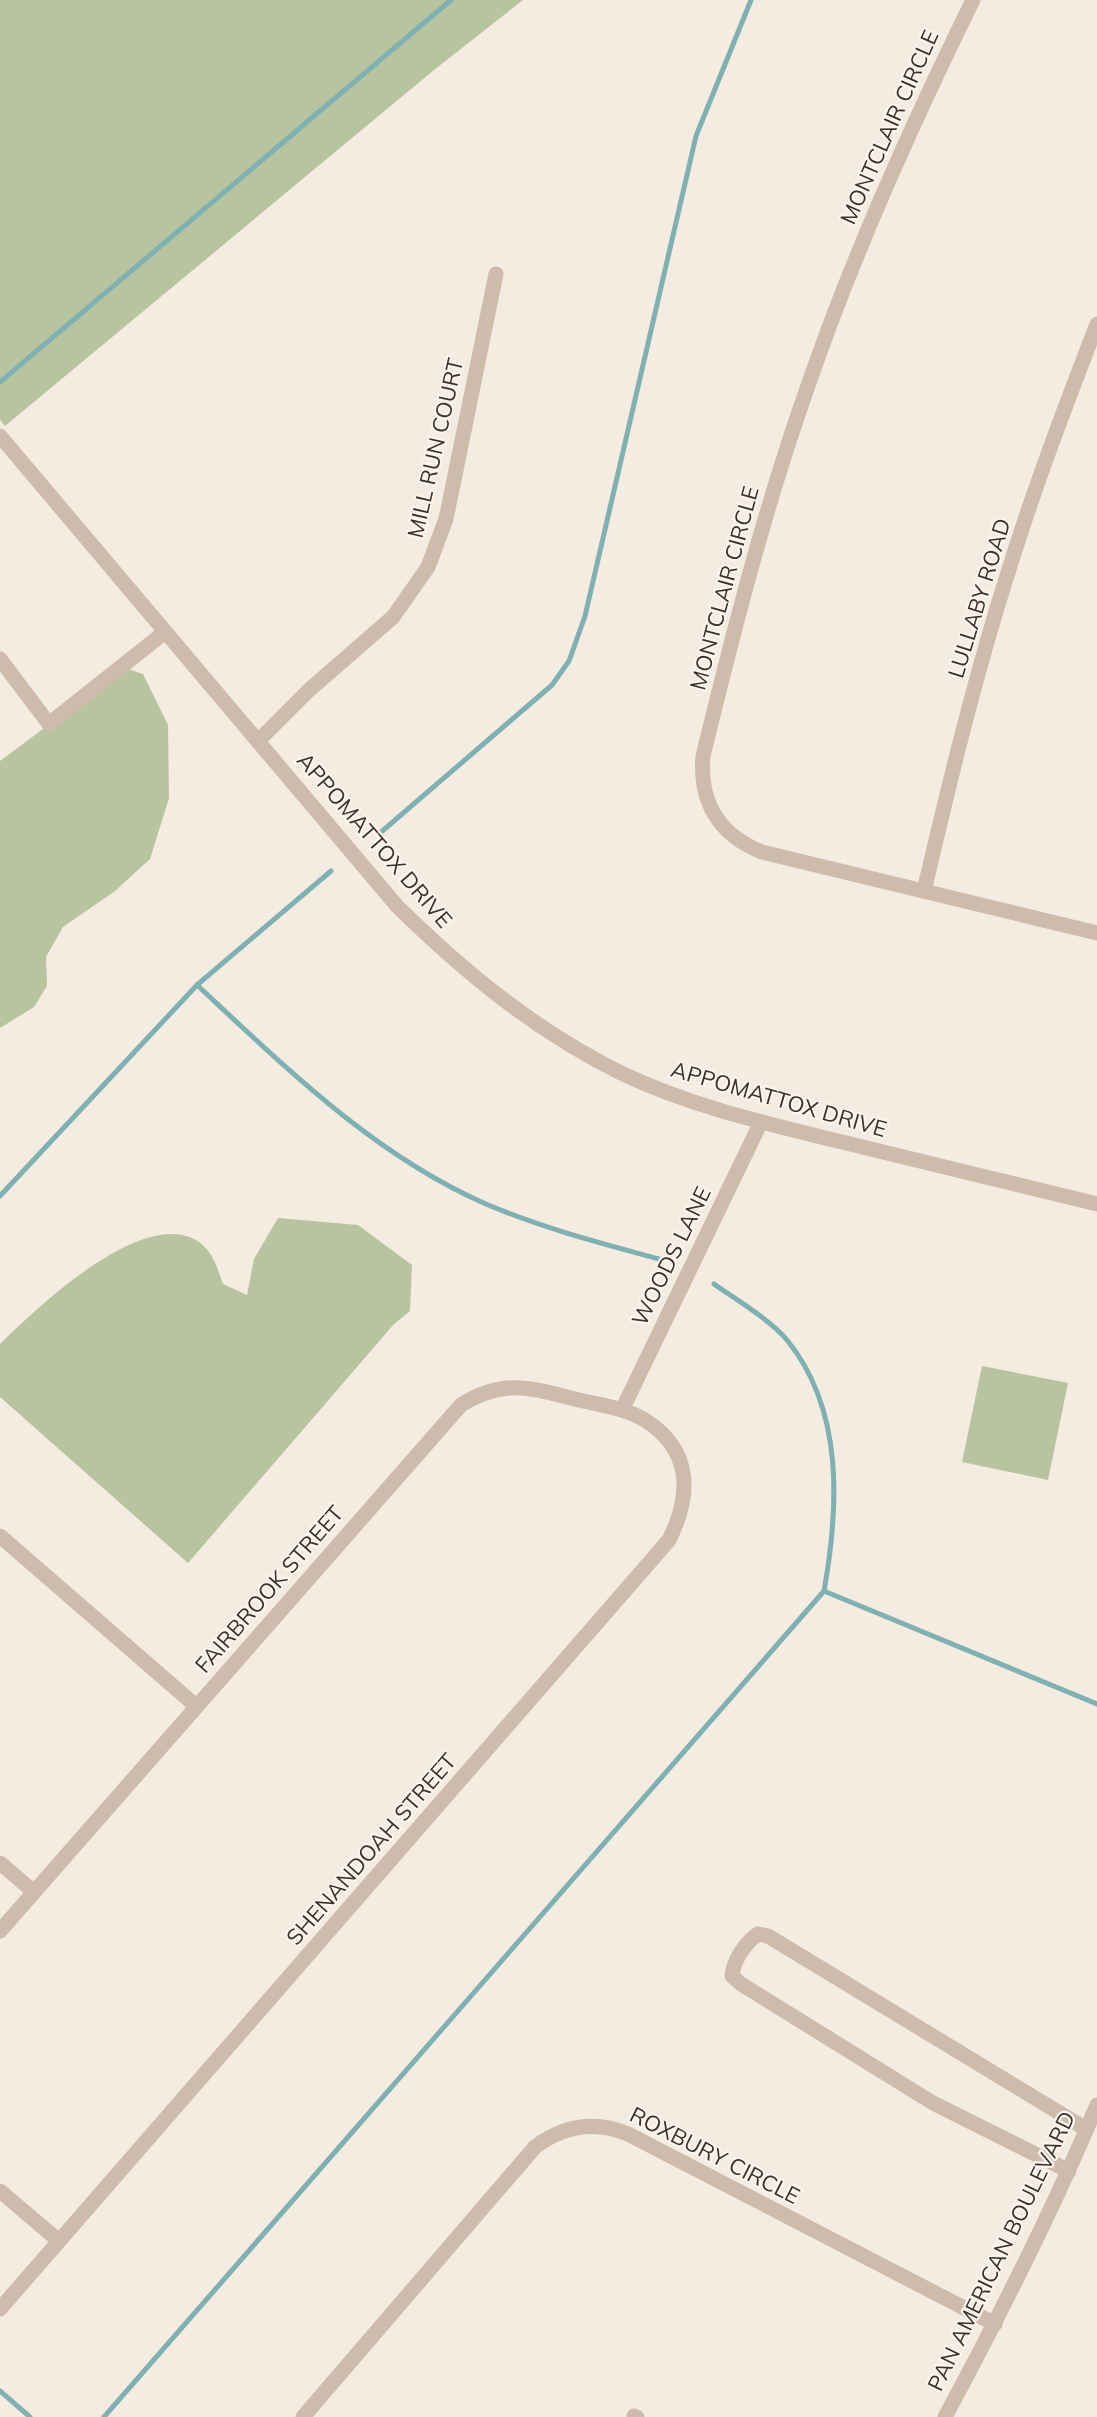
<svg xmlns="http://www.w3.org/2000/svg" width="1097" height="2417" font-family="Mulish,sans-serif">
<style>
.green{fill:#b8c4a0}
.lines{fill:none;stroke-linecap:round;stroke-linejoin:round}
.stream{stroke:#7fb0b2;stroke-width:5}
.minor{stroke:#cdbbac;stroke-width:15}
.labels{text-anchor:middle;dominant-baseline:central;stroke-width:4.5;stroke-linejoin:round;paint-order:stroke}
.street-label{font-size:22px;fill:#3b302b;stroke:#fbf5ee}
</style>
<rect width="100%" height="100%" fill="#f4ebe1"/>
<!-- green -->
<g class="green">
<polygon points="0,0 523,0 434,70 5,426 0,420"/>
<polygon points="125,668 143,674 168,725 169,798 150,859 115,891 63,927 46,957 47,986 34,1007 0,1028 0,761"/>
<path d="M278,1218L358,1225L412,1265L410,1311L394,1324L188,1563L0,1397V1344C37,1308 138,1211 194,1239C212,1248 217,1267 223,1284L247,1295L254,1259Z"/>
<polygon points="982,1366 1068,1383 1048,1480 962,1462"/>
</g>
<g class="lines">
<!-- stream -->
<g class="stream">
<polyline points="0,382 451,0"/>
<polyline points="380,833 552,685 569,661 585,616 696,136 751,0"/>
<path d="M197,985C285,1067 374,1155 486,1204C542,1228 600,1243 659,1259"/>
<polyline points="0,1196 197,985 331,871"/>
<polyline points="824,1591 1097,1704"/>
<polyline points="0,2391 30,2417"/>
<path d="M104,2417L824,1591C839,1507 844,1410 787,1340C772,1321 735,1299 714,1284"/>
</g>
<!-- minor -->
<g class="minor">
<path d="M973,0C912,124 855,250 810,380C766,503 734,629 703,756C699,802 719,835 762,852L1097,933"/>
<path d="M0,436L397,906C464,972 536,1031 621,1073C692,1107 769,1124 846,1143C930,1163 1013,1184 1097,1204"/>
<polyline points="0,659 49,724 165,632"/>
<polyline points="258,741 308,691 393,617 428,567 446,519 496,274"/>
<path d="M924,891C950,780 977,668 1012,560C1037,480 1067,402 1097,324"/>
<polyline points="622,1410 761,1122"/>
<polyline points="0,1536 196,1706"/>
<polyline points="0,1863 34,1892"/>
<path d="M0,1931L461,1405C505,1377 533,1389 579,1400C601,1405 625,1408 645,1420C692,1450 692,1494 669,1540L0,2309"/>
<path d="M1069,2171L933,2103L741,1984L732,1976C733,1961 745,1943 758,1934L768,1936L1086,2129"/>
<polyline points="0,2191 59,2241"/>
<polyline points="634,2416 637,2417"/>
<path d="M303,2417L535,2147C563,2126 594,2120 628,2134L995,2324"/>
<path d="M945,2417C1000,2315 1052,2212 1097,2105"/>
</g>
</g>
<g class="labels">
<!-- street labels -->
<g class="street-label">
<text transform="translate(889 127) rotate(-66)">MONTCLAIR CIRCLE</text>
<text transform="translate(435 448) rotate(-77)">MILL RUN COURT</text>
<text transform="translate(724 588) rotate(-75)">MONTCLAIR CIRCLE</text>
<text transform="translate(979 598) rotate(-73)">LULLABY ROAD</text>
<text transform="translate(375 840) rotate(49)">APPOMATTOX DRIVE</text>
<text transform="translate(779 1099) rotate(16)">APPOMATTOX DRIVE</text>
<text transform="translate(671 1256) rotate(-64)">WOODS LANE</text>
<text transform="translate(269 1589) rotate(-49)">FAIRBROOK STREET</text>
<text transform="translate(371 1849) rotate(-49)">SHENANDOAH STREET</text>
<text transform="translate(715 2155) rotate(27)">ROXBURY CIRCLE</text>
<text transform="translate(1001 2251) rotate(-64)">PAN AMERICAN BOULEVARD</text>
</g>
</g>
</svg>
